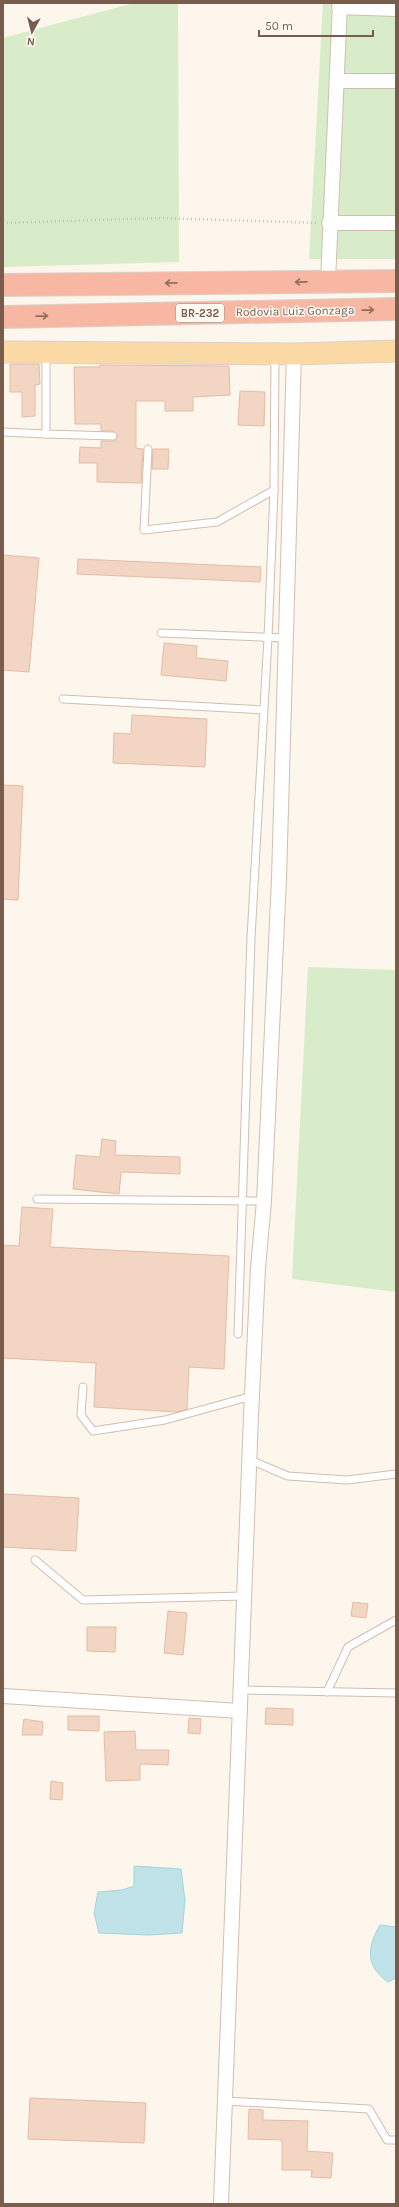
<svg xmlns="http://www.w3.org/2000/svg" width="399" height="2207" font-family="Karla,sans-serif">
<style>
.green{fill:#d8ecc9}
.water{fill:#bfe3e8;stroke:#a5d3da}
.building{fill:#f3d5c3;stroke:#e6bba3}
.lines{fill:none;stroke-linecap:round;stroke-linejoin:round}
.lane-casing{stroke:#d1beb0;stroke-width:9}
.street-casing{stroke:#d1beb0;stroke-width:16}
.primary-casing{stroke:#dad1cd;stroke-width:23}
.highway-casing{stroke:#dad1cd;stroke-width:24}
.path{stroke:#d9b8a5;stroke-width:2.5;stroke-dasharray:1 3;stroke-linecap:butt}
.lane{stroke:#fff;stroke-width:7}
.street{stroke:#fff;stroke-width:14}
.primary{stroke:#fbd9a5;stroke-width:21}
.highway{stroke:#f7b7a3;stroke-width:22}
.oneway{stroke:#936e5e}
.labels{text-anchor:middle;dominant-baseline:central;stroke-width:3;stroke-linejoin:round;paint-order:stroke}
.shield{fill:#fffaf3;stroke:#a28b7f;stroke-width:1}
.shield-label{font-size:11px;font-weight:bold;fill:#7a5c4d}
.street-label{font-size:12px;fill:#7a5c4d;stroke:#fffaf3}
</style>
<rect width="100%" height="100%" fill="#fdf6ec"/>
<!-- green -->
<g class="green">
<polygon points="134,3 178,3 179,262 3,267 3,38"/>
<polygon points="323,3 396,3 396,259 309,259"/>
<polygon points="308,967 396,970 396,1292 292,1279"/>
</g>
<!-- water -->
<g class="water">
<polygon points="134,1866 181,1869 185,1901 182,1933 149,1935 99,1933 94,1913 98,1892 122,1890 134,1886"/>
<path d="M380,1925L396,1927V1978L388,1982C365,1966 367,1947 380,1925Z"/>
</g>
<!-- building -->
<g class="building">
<polygon points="10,364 39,364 40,384 35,385 35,416 22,417 22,392 10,392"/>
<polygon points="100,365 229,366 230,395 193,397 193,411 165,411 165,401 136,401 136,448 143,449 141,483 97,482 97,463 79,463 80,447 101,448 101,441 115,441 118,436 114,431 101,431 101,424 75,424 74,367 100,367"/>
<polygon points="240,391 265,392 264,426 238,425"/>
<polygon points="153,449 169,449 168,469 152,469"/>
<polygon points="3,555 39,558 29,672 3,670"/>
<polygon points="78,559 261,567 260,582 77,574"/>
<polygon points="164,643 197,646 196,658 228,661 226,681 161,675"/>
<polygon points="132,715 207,719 205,767 113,763 114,733 131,734"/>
<polygon points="3,785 23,786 18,900 3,899"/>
<polygon points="102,1139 116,1141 115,1155 180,1157 180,1174 121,1172 119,1194 73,1189 76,1155 100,1157"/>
<polygon points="22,1207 53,1209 50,1247 229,1256 224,1369 189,1367 187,1409 177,1412 94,1407 96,1363 3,1358 3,1245 19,1246"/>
<polygon points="3,1494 79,1498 76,1551 3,1547"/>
<polygon points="353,1602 368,1604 366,1618 351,1616"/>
<polygon points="168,1611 187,1613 183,1655 164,1653"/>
<polygon points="87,1627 116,1627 115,1652 87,1651"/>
<polygon points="266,1708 293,1709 293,1725 265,1724"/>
<polygon points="68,1716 99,1716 99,1731 68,1730"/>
<polygon points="189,1718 201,1719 200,1734 188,1733"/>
<polygon points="24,1719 43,1722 42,1735 22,1735"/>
<polygon points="135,1731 136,1750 169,1750 168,1765 142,1764 140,1766 140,1780 106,1781 104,1732"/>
<polygon points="51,1781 63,1783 62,1800 50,1799"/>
<polygon points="30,2098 146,2103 144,2143 28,2139"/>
<polygon points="249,2109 263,2110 263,2120 308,2121 307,2151 333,2153 331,2178 311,2177 312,2170 282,2170 282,2140 248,2139"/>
</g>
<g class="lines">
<!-- lane casing -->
<g class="lane-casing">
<g id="lane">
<polyline points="46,354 46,434 113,436"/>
<polyline points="3,432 46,434"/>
<polyline points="148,449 144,530 217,522 274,490"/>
<polyline points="161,633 285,638"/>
<polyline points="63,699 263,710"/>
<polyline points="37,1199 264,1201"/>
<polyline points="238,1334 251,938 268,638 274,490 275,356"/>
<polyline points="83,1387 81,1415 93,1431 165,1420 252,1396"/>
<polyline points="250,1460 288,1476 347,1480 396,1474"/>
<polyline points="35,1560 83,1600 244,1596"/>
<polyline points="240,1690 396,1693"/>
<polyline points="327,1692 348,1647 396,1620"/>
<polyline points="225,2101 369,2109 387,2140 396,2140"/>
</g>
</g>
<!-- street casing -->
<g class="street-casing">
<g id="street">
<polyline points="339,7 396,9"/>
<polyline points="337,81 396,81"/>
<polyline points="329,223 396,223"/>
<polyline points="328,282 340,3"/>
<polyline points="3,1696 240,1711"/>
<polyline points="221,2204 251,1416 258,1268 264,1201 279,879 294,354"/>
</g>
</g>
<!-- primary casing -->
<g class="primary-casing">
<polyline id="primary" points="3,352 294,354 396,351"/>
</g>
<!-- highway casing -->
<g class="highway-casing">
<g id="highway">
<polyline points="3,285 396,281"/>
<polyline points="3,317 396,309"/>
</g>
</g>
<!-- path -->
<polyline class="path" points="3,223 160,218 316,223"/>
<!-- lane -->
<use href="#lane" class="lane"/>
<!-- street -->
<use href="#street" class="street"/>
<!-- primary -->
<use href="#primary" class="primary"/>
<!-- highway -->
<use href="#highway" class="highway"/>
</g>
<!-- one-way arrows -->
<defs><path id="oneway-shaft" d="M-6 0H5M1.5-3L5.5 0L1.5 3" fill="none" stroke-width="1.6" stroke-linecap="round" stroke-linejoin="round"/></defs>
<g class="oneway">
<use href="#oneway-shaft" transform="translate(301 282) rotate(179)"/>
<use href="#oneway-shaft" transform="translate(171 283) rotate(179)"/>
<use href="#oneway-shaft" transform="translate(368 310) rotate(-1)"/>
<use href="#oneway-shaft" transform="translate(42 316) rotate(-1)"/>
</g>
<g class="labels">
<!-- shield labels -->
<rect class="shield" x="176" y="304" width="48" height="18" rx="3"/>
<g class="shield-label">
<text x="200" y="313">BR-232</text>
</g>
<!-- street labels -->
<g class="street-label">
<text transform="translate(295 311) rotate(-1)">Rodovia Luiz Gonzaga</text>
</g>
</g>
<!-- border -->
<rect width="399" height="2207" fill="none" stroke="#7a5c4d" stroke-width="8"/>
<!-- north arrow -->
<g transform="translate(32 32) rotate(187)" stroke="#fffaf3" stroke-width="3" paint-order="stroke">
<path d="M0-3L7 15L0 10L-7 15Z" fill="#7a5c4d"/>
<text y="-6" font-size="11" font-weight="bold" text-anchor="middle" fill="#7a5c4d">N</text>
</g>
<!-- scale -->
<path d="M259 30v6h114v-6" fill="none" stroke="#7a5c4d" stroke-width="2"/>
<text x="265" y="30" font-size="12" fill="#7a5c4d" stroke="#fffaf3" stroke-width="3" paint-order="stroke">50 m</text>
</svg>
